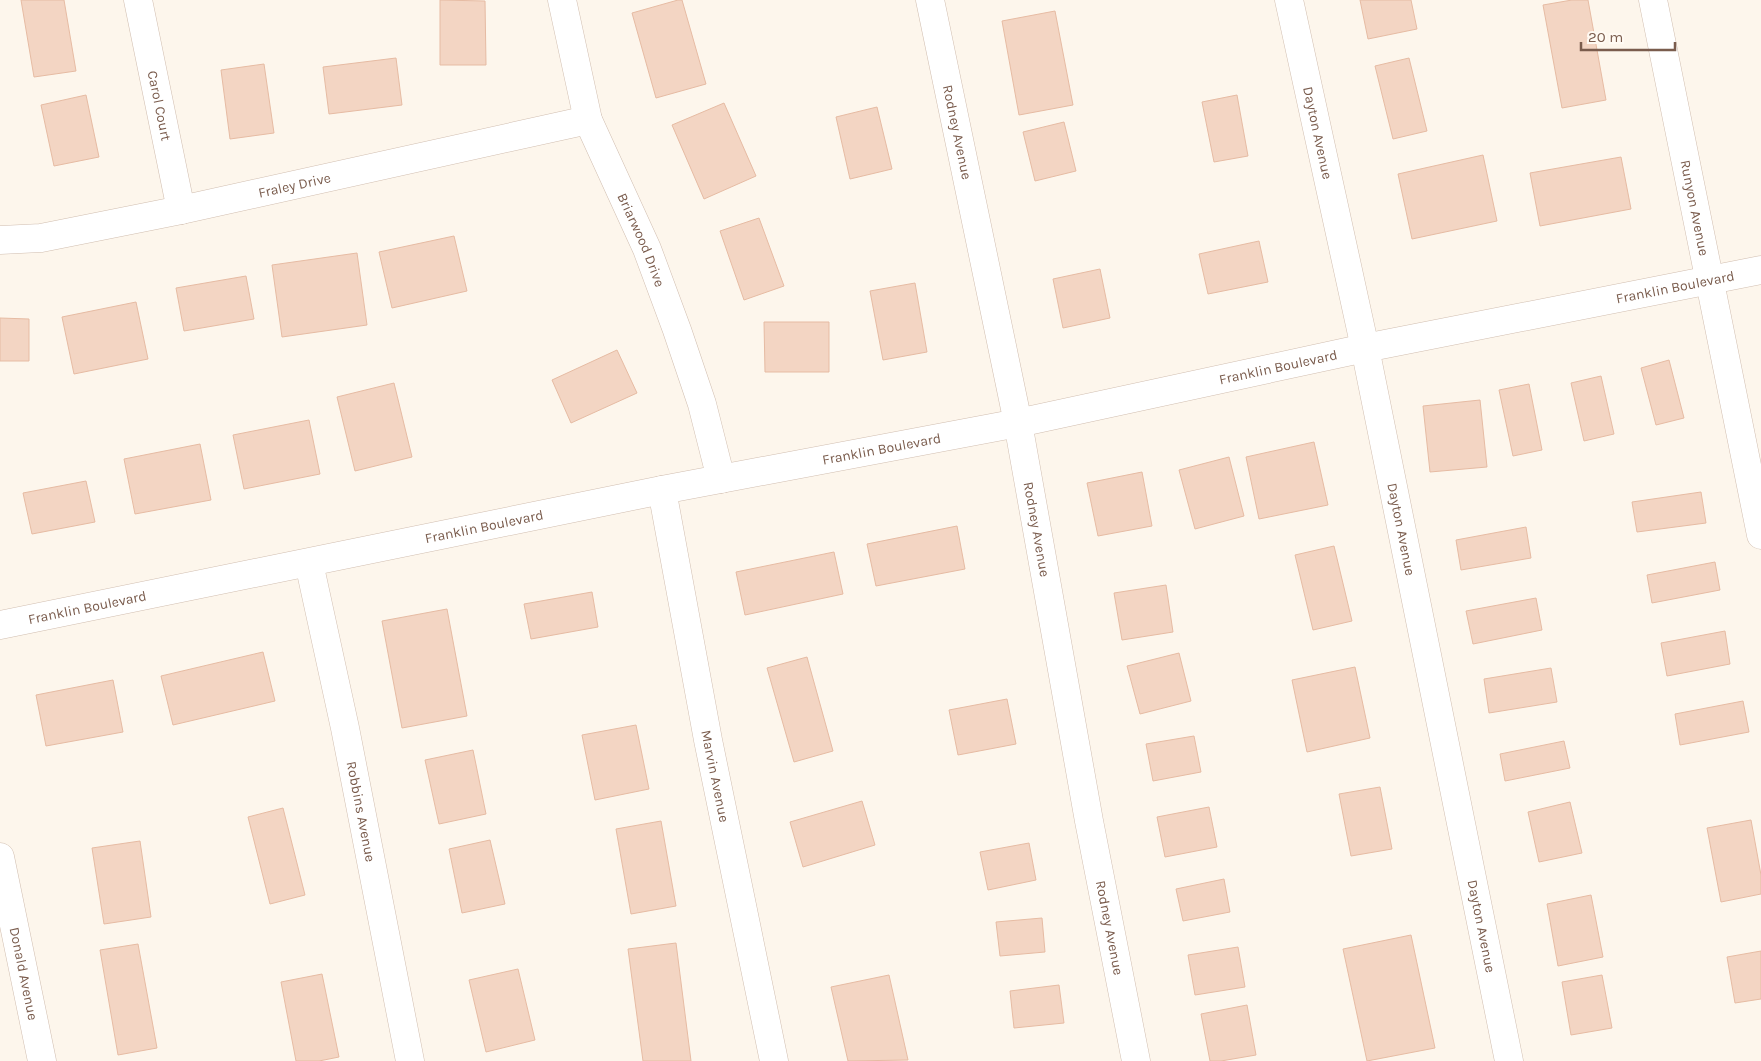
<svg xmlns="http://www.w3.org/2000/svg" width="1761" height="1061" font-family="Karla,sans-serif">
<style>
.building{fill:#f3d5c3;stroke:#e6bba3}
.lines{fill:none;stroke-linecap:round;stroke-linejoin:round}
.minor-casing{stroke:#d1beb0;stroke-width:29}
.minor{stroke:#fff;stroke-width:28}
.labels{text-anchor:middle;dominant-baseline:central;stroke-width:4;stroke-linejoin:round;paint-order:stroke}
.street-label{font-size:14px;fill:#7a5c4d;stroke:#fffaf3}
</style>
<rect width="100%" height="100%" fill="#fdf6ec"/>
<!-- building -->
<g class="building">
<polygon points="21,0 64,0 76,71 34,77"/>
<polygon points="440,0 485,1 486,65 440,65"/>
<polygon points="678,0 682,0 706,84 656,98 632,13"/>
<polygon points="1360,0 1411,0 1417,29 1368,39"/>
<polygon points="1572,0 1588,0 1606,100 1562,108 1543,5"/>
<polygon points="1055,11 1073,105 1019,115 1002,21"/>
<polygon points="396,58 402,105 329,114 323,67"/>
<polygon points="1409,58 1427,131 1393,139 1375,66"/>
<polygon points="264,64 274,133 230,139 221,70"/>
<polygon points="86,95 99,157 54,166 41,105"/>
<polygon points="1237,95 1248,156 1214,162 1202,102"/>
<polygon points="724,103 756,176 704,199 672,125"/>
<polygon points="877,107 892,169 850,179 836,117"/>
<polygon points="1064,122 1076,171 1035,181 1023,132"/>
<polygon points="1483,155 1497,221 1412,239 1398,174"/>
<polygon points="1621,157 1631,209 1540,226 1530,173"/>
<polygon points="759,218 784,286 744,300 720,231"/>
<polygon points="454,236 467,291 392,308 379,252"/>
<polygon points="1259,241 1268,282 1208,294 1199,254"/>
<polygon points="357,253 367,325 282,337 272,265"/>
<polygon points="1100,269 1110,318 1063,328 1053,279"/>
<polygon points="246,276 254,319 184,331 176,288"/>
<polygon points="915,283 927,352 883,360 870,291"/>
<polygon points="136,302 148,359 74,374 62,317"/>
<polygon points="0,318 29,319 29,361 0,361"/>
<polygon points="764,322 829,322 829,372 765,372"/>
<polygon points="617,350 637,393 571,423 552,380"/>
<polygon points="1669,360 1684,418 1656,425 1641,368"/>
<polygon points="1601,376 1614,434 1584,441 1571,383"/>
<polygon points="394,383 412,457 355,471 337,397"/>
<polygon points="1529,384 1542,450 1513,456 1499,390"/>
<polygon points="1480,400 1487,467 1430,472 1423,406"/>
<polygon points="309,420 320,474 244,489 233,435"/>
<polygon points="1314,442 1328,505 1259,519 1246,457"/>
<polygon points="200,444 211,500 135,514 124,459"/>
<polygon points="1229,457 1244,516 1195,529 1179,470"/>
<polygon points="1142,472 1152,526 1098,536 1087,483"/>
<polygon points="86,481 95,522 32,534 23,493"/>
<polygon points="1701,492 1706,523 1637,532 1632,502"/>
<polygon points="957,526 965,569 876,586 867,544"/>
<polygon points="1526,527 1531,558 1461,570 1456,540"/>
<polygon points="1334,546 1352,621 1313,630 1295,555"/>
<polygon points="834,552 843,594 745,615 736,572"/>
<polygon points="1715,562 1720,590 1652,603 1647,575"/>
<polygon points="1166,585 1173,632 1122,640 1114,593"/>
<polygon points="592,592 598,627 531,639 524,604"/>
<polygon points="1536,598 1542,630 1473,644 1466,611"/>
<polygon points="447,609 467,716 402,728 382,621"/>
<polygon points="1725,631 1730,664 1667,676 1661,643"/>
<polygon points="263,652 275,701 173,725 161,676"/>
<polygon points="1179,653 1191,701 1140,714 1127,666"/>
<polygon points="807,657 833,751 794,762 767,668"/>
<polygon points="1355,667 1370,738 1307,752 1292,680"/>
<polygon points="1551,668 1557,702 1489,713 1484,679"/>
<polygon points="113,680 123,732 46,746 36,695"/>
<polygon points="1007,699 1016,744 958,755 949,710"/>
<polygon points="1743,701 1749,732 1680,745 1675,714"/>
<polygon points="636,725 649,789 595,800 582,735"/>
<polygon points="1194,736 1201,772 1153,781 1146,744"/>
<polygon points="1564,741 1570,768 1505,781 1500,754"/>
<polygon points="473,750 486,814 439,824 425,760"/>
<polygon points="1380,787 1392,849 1351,856 1339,794"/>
<polygon points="862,801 875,845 803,867 790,822"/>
<polygon points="1570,802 1582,853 1539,862 1528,812"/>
<polygon points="1209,807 1217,847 1165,857 1157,817"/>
<polygon points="283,808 305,895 270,904 248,817"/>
<polygon points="1751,820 1761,875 1761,894 1721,902 1707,828"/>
<polygon points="661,821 676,906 631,914 616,829"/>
<polygon points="490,840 505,904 462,913 449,849"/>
<polygon points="140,841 151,917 104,924 92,848"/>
<polygon points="1029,843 1036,880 988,890 980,852"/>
<polygon points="1224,879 1230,912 1183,921 1176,889"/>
<polygon points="1591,895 1603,957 1558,966 1547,904"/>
<polygon points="1042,918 1045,952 1000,956 996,922"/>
<polygon points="1411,935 1435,1048 1367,1061 1343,949"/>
<polygon points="676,943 691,1061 643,1061 628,949"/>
<polygon points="138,944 157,1048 118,1055 100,950"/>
<polygon points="1238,947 1245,987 1195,995 1188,955"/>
<polygon points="1761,951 1761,999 1735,1003 1727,957"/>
<polygon points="518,969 535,1040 486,1052 469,980"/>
<polygon points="322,974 339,1057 319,1061 296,1061 281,982"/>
<polygon points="889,975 908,1060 848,1061 831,987"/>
<polygon points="1602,975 1612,1028 1571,1035 1562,982"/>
<polygon points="1059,985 1064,1023 1014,1028 1010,991"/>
<polygon points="1247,1005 1256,1055 1221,1061 1210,1061 1201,1014"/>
</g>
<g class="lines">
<!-- minor casing -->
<g class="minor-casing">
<g id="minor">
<path id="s1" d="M138,0L181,210"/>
<path id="s2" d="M562,0L588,120L647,249L677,330L702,404L721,479"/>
<path id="s3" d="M930,0L1018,423L1089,821L1136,1061"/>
<path id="s4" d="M1289,0L1365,348L1509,1061"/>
<path id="s5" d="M1653,0L1761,535"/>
<path id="s6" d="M0,240L41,238L181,210L588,120"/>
<path id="s7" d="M662,490L708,740L774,1061"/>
<path id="s8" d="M309,563L345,728L410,1061"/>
<path id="s9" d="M0,625L662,490L1018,423L1365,348L1761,270"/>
<path id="s10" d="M0,857L42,1061"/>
</g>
</g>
<!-- minor -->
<use href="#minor" class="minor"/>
</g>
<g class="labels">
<!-- street labels -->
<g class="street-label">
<text stroke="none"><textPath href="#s1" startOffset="108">Carol Court</textPath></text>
<text stroke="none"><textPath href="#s3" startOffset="135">Rodney Avenue</textPath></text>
<text stroke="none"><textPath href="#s4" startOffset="136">Dayton Avenue</textPath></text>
<text stroke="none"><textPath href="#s6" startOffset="300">Fraley Drive</textPath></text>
<text stroke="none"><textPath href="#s5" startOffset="212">Runyon Avenue</textPath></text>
<text stroke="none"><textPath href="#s2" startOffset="254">Briarwood Drive</textPath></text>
<text stroke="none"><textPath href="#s9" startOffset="1709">Franklin Boulevard</textPath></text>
<text stroke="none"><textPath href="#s9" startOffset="1304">Franklin Boulevard</textPath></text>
<text stroke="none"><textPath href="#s9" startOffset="899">Franklin Boulevard</textPath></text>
<text stroke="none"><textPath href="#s9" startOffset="494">Franklin Boulevard</textPath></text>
<text stroke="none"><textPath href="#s3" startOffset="540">Rodney Avenue</textPath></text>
<text stroke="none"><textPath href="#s4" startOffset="541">Dayton Avenue</textPath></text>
<text stroke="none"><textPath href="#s9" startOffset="89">Franklin Boulevard</textPath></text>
<text stroke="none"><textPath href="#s7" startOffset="291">Marvin Avenue</textPath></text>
<text stroke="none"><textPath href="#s8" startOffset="254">Robbins Avenue</textPath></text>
<text stroke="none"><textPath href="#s4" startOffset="946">Dayton Avenue</textPath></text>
<text stroke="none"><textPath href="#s3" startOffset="945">Rodney Avenue</textPath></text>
<text stroke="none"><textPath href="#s10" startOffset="119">Donald Avenue</textPath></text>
</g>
</g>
<!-- scale -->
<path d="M1581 42v8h94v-8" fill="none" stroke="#7a5c4d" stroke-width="2.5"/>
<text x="1588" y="42" font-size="15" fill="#7a5c4d" stroke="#fffaf3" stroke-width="4" paint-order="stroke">20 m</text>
</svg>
